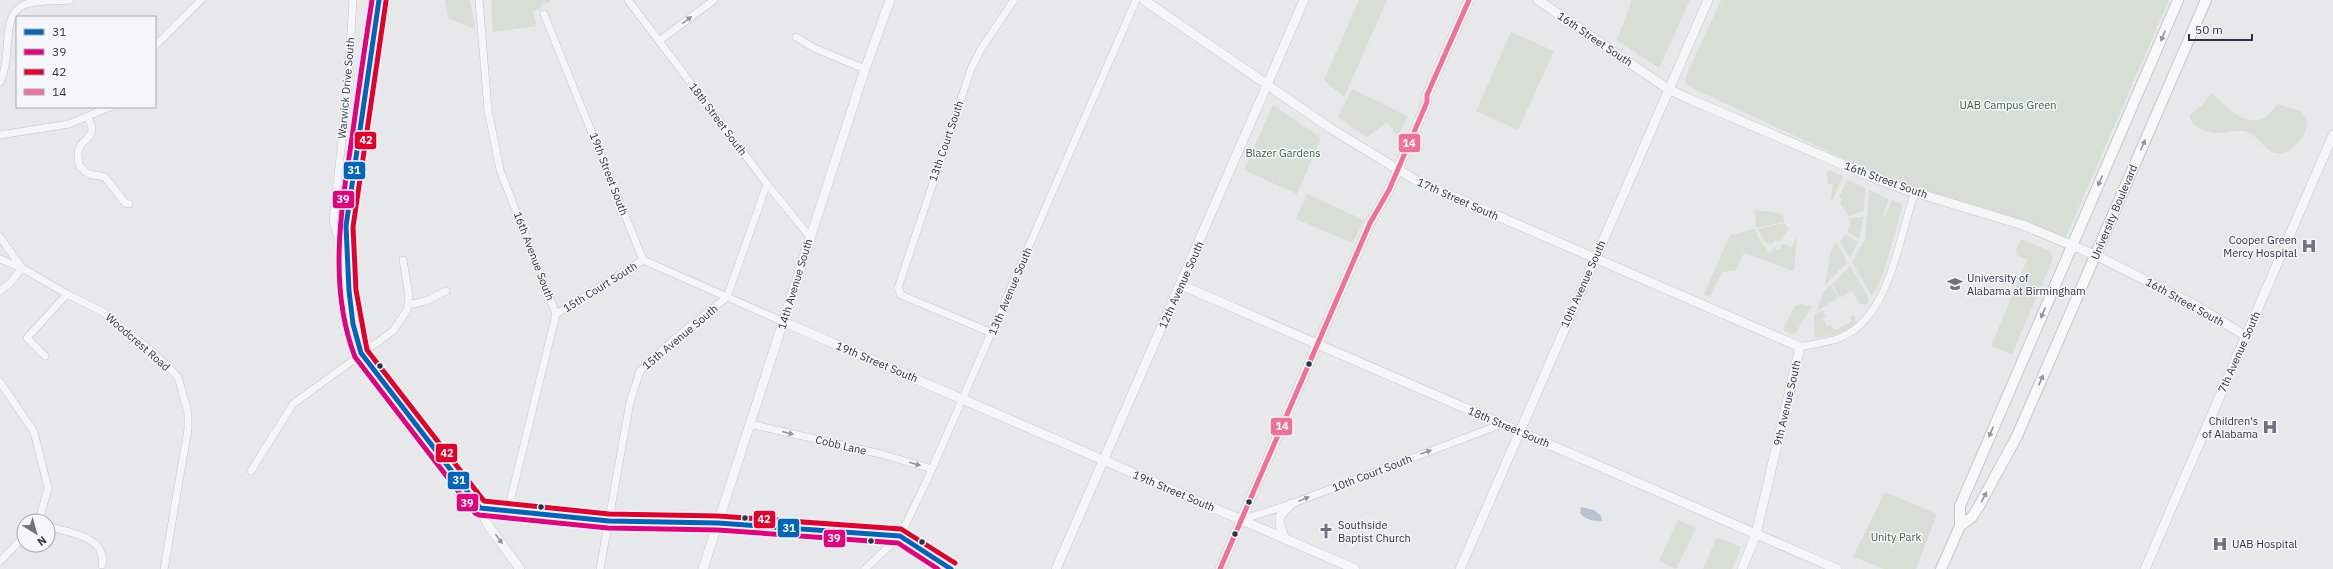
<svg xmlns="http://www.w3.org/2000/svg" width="2333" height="569" font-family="'IBM Plex Sans',sans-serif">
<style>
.green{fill:#d6ded6}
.water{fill:#b4c4d5}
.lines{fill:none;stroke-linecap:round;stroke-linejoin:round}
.minor-casing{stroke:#c4c6c8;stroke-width:8}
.tertiary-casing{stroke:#c4c6c8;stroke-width:10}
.secondary-casing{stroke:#c4c6c8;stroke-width:12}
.minor{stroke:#f5f6f7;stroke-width:7}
.tertiary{stroke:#f5f6f7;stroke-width:9}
.secondary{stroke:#f8f8f8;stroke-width:10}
.bus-1-casing{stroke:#f4f6f9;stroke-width:8}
.bus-2-casing{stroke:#f4f6f9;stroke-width:8}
.bus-3-casing{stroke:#f4f6f9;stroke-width:8}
.bus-4-casing{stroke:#f4f6f9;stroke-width:8}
.bus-1{stroke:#0065bd;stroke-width:5}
.bus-2{stroke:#e5007d;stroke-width:5}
.bus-3{stroke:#e4002b;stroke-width:5}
.bus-4{stroke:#f17097;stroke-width:5}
.oneway{fill:#90959e}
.oneway2{fill:#92969e}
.bus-dot{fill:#2b3445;stroke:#f4f6f9;stroke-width:1.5}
.labels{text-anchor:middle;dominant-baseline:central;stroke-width:3;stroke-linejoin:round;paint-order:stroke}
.street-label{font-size:11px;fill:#2b3445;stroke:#f4f6f9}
.park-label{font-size:11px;fill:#3f6138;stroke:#f4f6f9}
.poi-label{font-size:11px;fill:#2b3445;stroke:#f4f6f9;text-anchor:start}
.line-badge{stroke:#f4f6f9;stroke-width:1.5}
.badge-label{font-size:11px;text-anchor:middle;font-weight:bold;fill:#fff}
</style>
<rect width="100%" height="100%" fill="#e6e8ea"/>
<!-- green -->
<g class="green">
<polygon points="445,0 470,0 475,29 448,18"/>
<polygon points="491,0 550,0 550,2 541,5 540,9 533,11 537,26 493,32"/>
<polygon points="1359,0 1387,0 1344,97 1324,80"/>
<polygon points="1632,0 1690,0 1659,68 1617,40"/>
<polygon points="1721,0 2169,0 2066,237 1881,176 1688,86 1685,81 1687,74"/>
<polygon points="1511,32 1554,51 1518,130 1476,111"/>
<polygon points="1352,89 1408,116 1398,136 1387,122 1367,137 1338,117"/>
<path d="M2212,93C2230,110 2256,139 2277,104L2301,111L2307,119C2310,133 2290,157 2275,153C2262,149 2258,133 2243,131C2235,130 2229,133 2221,133C2211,134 2189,128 2190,115L2203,104Z"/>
<polygon points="1273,105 1321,138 1297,194 1244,170"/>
<polygon points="1828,170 1843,176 1832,201 1830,201 1833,185 1827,183 1828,177 1826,176"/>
<polygon points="1847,180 1865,188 1864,211 1849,216 1840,203 1842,199 1839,197"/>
<polygon points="1869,190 1889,199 1883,215 1885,216 1892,200 1903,205 1882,277 1872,297 1852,262 1865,239"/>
<polygon points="1307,194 1364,220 1353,243 1296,219"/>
<polygon points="1755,210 1783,214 1784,222 1756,228"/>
<polygon points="1864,216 1859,239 1847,232 1851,222 1849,219"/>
<polygon points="1784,223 1789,229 1778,242 1776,240 1770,245 1764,241 1758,229"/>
<polygon points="1755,229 1760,241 1770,253 1774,247 1779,250 1783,244 1792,247 1797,236 1794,271 1744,253 1736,270 1722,272 1710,297 1704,294 1730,235"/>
<polygon points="1846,234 1858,242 1850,258 1840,241"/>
<polygon points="2021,239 2050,251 2053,259 2012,354 1991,346 2027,260 2017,255 2016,250"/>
<polygon points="1837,243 1847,262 1825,285 1831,250 1833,249 1833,245"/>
<polygon points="1850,266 1869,299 1866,305 1860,304 1852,291 1839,298 1833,284"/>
<polygon points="1831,285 1838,298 1819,310 1817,309 1824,291"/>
<polygon points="1801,304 1812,306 1794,335 1783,330 1794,307"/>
<path d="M1823,310L1826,316L1823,318L1827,326L1831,324L1834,331L1852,321L1850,317L1854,315L1856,321C1849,333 1828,337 1815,338L1814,315Z"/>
<polygon points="1885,492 1937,514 1916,569 1884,569 1853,557"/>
<polygon points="1678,520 1696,528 1676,569 1659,561"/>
<polygon points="1717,537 1741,547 1732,569 1703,569"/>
</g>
<!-- water -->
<path class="water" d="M1581,507L1594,510L1601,516L1602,521C1595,522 1584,519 1580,513Z"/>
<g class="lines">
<!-- minor casing -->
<g class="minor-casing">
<g id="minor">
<polyline points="479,0 488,110 500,170 556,314 508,510"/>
<polyline points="628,0 767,184 810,237"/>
<polyline points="544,14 643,260 784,322"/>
<polyline points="796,37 814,48 865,69"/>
<polyline points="659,41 714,0"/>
<polyline points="155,46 201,0"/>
<path d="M0,82C13,55 0,18 23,5C36,0 56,1 70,0"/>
<path d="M88,118C100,140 81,135 78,152C78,156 79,161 79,165L88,174L105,177L125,203L129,204"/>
<polyline points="0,135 69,124 110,107"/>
<polyline points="0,237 22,268 67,294 103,312 154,353 178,377 188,413 188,429 164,569"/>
<polyline points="346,244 337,235 333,220 347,96 353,0"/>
<polyline points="0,259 22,268 10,283 0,291"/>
<polyline points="408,305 426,301 446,291"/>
<polyline points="556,314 643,260"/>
<polyline points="992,333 901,295 898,288 971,69 981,49 1014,0"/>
<path d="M1800,347C1815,343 1831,343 1844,336C1891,313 1899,236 1915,192"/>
<polyline points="45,356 27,338 67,294"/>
<polyline points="0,382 34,432 48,488 39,521"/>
<polyline points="750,424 881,454 932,469"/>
<polyline points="251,471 293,404 393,331 407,310 409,296 403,260"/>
<polyline points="1241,520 1291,504 1502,424"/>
<path d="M48,526C69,533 107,536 102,565"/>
<polyline points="0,561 24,537"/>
<polyline points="600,569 630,402 640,371 673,340 727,297 767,184"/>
<polyline points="865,569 900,536 928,478 1136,0"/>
</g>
</g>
<!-- tertiary casing -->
<g class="tertiary-casing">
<g id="tertiary">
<path d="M379,0L346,226C345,264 349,318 361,353L480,508L488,525L520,569"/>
<polyline points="1144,0 1330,128 1417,181 1800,347 1756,534 1742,569"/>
<polyline points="1538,0 1668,89 1685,97 1872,177 1907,190 2023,225 2095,255 2193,304 2246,336"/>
<polyline points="1181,285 1837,569"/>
<polyline points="784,322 1355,569"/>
<polyline points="480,508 609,521 718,523 900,536 951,569"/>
<polyline points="1285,539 1280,526 1280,516 1291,504"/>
<polyline points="703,569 865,69 890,0"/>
<polyline points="1056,569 1304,0"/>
<polyline points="1220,569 1370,223 1389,190 1427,102 1427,95 1469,0"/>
<polyline points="1460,569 1708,0"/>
<polyline points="2145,569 2333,135"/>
</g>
</g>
<!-- secondary casing -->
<g class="secondary-casing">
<g id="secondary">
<polyline points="1960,526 1972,517 1979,506 2017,436 2206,0"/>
<polyline points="1941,569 1960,526 1960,506 2178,0"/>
</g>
</g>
<!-- minor -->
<use href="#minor" class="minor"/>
<!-- tertiary -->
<use href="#tertiary" class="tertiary"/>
<!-- secondary -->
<use href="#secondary" class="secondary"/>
<!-- bus-1 casing -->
<g class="bus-1-casing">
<polyline id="bus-1" points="379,0 346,226 349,291 353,324 361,353 480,508 609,521 718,523 900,536 951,569"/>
</g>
<!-- bus-2 casing -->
<g class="bus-2-casing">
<path id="bus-2" d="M372,0C365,46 358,92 352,138C341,209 328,287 355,357L475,513L479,515L608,528L718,530L898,543L938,569"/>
</g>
<!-- bus-3 casing -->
<g class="bus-3-casing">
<polyline id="bus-3" points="386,1 353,227 356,290 367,350 484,501 609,514 718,516 901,529 955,563"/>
</g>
<!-- bus-4 casing -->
<g class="bus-4-casing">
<polyline id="bus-4" points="1220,569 1370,223 1389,190 1427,102 1427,95 1469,0"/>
</g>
<!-- bus-1 -->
<use href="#bus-1" class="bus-1"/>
<!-- bus-2 -->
<use href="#bus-2" class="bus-2"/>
<!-- bus-3 -->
<use href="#bus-3" class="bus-3"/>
<!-- bus-4 -->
<use href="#bus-4" class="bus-4"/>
</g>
<!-- one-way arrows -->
<defs><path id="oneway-solid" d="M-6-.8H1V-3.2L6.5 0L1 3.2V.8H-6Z"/></defs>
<g class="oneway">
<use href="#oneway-solid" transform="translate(687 20) rotate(-37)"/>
<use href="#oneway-solid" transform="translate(788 433) rotate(14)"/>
<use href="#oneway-solid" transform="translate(1426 452) rotate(-20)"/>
<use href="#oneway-solid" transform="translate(915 464) rotate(16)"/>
<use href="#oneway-solid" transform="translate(1304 499) rotate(-22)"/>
<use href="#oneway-solid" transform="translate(499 539) rotate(54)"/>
</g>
<g class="oneway2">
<use href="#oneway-solid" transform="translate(2163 36) rotate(113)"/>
<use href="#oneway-solid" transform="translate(2143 145) rotate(-66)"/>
<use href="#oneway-solid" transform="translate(2100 181) rotate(113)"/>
<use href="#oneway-solid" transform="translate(2043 313) rotate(113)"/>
<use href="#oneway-solid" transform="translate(2041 380) rotate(-67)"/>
<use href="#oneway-solid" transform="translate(1991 432) rotate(113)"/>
<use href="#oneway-solid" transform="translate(1984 497) rotate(-62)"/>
</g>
<!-- icons -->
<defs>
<g id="hospital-bare" transform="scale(1.2)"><path d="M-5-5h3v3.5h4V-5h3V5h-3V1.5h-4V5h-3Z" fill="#6c737f" stroke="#f4f6f9" stroke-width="2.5" paint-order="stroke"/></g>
<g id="university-bare" transform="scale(1.2)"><path d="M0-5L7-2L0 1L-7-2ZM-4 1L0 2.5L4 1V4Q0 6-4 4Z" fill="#6c737f" stroke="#f4f6f9" stroke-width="2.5" paint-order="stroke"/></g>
<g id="church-bare" transform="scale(1.2)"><path d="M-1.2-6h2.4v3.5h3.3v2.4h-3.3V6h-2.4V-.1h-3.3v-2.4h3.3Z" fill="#6c737f" stroke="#f4f6f9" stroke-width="2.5" paint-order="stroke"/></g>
</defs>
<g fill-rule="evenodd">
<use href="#hospital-bare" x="2309" y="246"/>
<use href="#university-bare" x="1955" y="284"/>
<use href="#hospital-bare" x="2270" y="427"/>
<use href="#church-bare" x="1326" y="531"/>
<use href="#hospital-bare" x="2220" y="544"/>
</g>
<!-- markers -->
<g class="bus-dot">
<circle cx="1309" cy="364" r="3.5"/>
<circle cx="380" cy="366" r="3.5"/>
<circle cx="1249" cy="502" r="3.5"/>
<circle cx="541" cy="507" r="3.5"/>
<circle cx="745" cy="518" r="3.5"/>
<circle cx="1235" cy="534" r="3.5"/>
<circle cx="871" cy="541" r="3.5"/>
<circle cx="922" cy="542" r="3.5"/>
</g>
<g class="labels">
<!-- street labels -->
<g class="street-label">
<text transform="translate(1595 39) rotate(34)">16th Street South</text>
<text transform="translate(346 88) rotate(-85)">Warwick Drive South</text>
<text transform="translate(718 119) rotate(53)">18th Street South</text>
<text transform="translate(946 141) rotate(-71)">13th Court South</text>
<text transform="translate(609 174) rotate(69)">19th Street South</text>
<text transform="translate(1886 180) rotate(20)">16th Street South</text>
<text transform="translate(1458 199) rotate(24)">17th Street South</text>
<text transform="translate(2114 212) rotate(-67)">University Boulevard</text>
<text transform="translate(534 256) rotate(69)">16th Avenue South</text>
<text transform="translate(795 284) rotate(-73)">14th Avenue South</text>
<text transform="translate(1583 284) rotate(-66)">10th Avenue South</text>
<text transform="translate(1181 285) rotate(-66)">12th Avenue South</text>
<text transform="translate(600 287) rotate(-32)">15th Court South</text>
<text transform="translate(1010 291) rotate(-67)">13th Avenue South</text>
<text transform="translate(2185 302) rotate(29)">16th Street South</text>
<text transform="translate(680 337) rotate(-40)">15th Avenue South</text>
<text transform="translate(138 342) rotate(41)">Woodcrest Road</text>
<text transform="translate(2239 352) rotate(-66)">7th Avenue South</text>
<text transform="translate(877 362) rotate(23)">19th Street South</text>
<text transform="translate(1787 403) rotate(-77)">9th Avenue South</text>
<text transform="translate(1509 427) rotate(23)">18th Street South</text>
<text transform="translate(841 445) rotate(13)">Cobb Lane</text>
<text transform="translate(1372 473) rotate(-21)">10th Court South</text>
<text transform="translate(1174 491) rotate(23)">19th Street South</text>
</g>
<!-- park labels -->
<g class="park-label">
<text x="2008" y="105">UAB Campus Green</text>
<text x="1283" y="153">Blazer Gardens</text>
<text x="1896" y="537">Unity Park</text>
</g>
<!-- poi labels -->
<g class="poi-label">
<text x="2297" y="240" text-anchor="end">Cooper Green<tspan x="2297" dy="13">Mercy Hospital</tspan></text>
<text x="1967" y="278">University of<tspan x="1967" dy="13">Alabama at Birmingham</tspan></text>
<text x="2258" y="421" text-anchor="end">Children's<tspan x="2258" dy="13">of Alabama</tspan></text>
<text x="1338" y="525">Southside<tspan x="1338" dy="13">Baptist Church</tspan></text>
<text x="2232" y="544">UAB Hospital</text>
</g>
</g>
<g class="line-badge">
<rect x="354" y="131" width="23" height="19" rx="4" fill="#e4002b"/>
<rect x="1398" y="133" width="23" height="20" rx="4" fill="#f17097"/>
<rect x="343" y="161" width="23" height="19" rx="4" fill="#0065bd"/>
<rect x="332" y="190" width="23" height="19" rx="4" fill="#e5007d"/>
<rect x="1270" y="417" width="23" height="19" rx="4" fill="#f17097"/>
<rect x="435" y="443" width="23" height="20" rx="4" fill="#e4002b"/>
<rect x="447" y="471" width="23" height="19" rx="4" fill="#0065bd"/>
<rect x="456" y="493" width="23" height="19" rx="4" fill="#e5007d"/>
<rect x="753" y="510" width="23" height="19" rx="4" fill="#e4002b"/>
<rect x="777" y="518" width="23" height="20" rx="4" fill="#0065bd"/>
<rect x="823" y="529" width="23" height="19" rx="4" fill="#e5007d"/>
</g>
<g class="badge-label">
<text x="366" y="144">42</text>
<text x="1409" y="147">14</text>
<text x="354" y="174">31</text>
<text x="343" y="203">39</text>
<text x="1282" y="430">14</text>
<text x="447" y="457">42</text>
<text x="459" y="484">31</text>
<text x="467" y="507">39</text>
<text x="764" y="523">42</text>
<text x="789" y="532">31</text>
<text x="834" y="542">39</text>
</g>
<!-- legend -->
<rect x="16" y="16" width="140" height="92" fill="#f4f6f9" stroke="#a4a8b1"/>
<rect x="24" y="29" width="20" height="6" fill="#0065bd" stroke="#a4a8b1"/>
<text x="52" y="36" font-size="12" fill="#2b3445">31</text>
<rect x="24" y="49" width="20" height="6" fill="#e5007d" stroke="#a4a8b1"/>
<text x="52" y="56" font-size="12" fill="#2b3445">39</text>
<rect x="24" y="69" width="20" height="6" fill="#e4002b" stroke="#a4a8b1"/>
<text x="52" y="76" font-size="12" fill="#2b3445">42</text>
<rect x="24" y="89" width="20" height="6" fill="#f17097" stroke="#a4a8b1"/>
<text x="52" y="96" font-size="12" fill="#2b3445">14</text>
<!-- north arrow -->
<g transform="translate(36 533) rotate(143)"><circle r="19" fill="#f4f6f9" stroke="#a4a8b1"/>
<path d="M0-3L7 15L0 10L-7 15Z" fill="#6c737f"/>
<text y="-6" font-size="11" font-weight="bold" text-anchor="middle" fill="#2b3445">N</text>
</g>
<!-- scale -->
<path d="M2189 34v6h63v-6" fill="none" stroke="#2b3445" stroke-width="2"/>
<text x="2195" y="34" font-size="12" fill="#2b3445" stroke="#f4f6f9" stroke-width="3" paint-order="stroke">50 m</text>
</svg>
